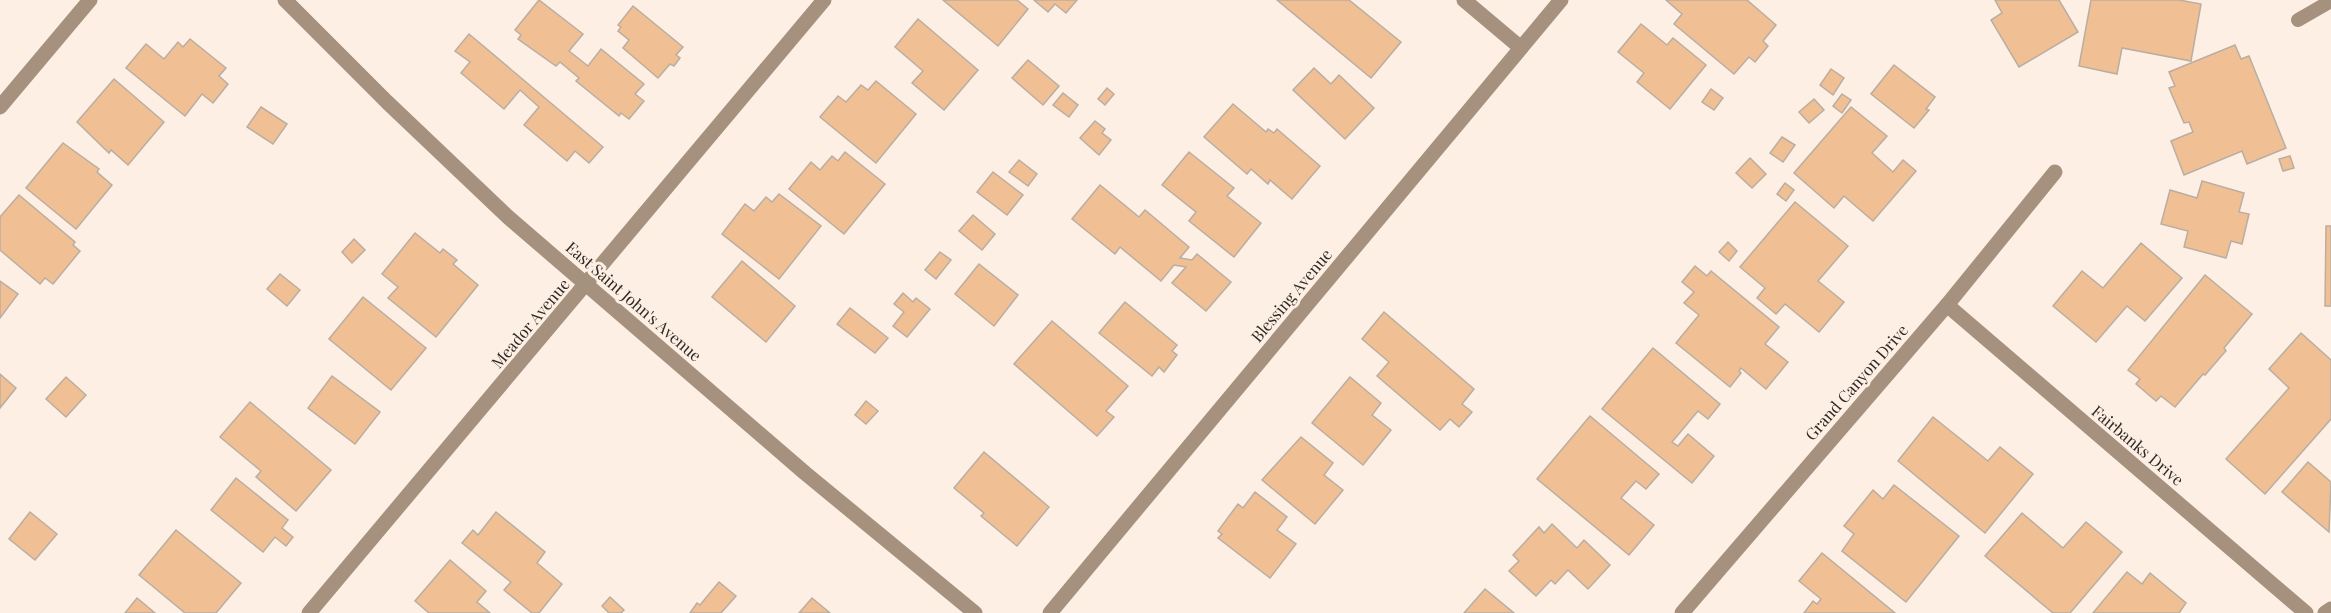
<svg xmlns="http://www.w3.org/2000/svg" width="2331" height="613" font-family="'Playfair Display',serif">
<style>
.building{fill:#f0c094;stroke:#baada1;stroke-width:1.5}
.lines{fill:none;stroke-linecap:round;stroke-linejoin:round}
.service{stroke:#a6917f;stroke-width:14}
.minor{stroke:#a6917f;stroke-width:15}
.tertiary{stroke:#a6917f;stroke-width:15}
.labels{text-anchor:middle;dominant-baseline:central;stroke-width:6;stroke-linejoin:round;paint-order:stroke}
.street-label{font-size:16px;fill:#2d2823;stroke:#fdefe3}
</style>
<rect width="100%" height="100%" fill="#fdefe3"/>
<!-- building -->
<g class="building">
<polygon points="539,0 583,34 569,51 588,66 601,49 644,84 635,94 644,101 629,119 621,113 619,116 576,81 579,78 560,62 556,66 518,39 521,35 515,30"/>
<polygon points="943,0 1017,0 1028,9 998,46"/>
<polygon points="1034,0 1077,0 1066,13 1055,4 1048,12"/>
<polygon points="1277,0 1349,0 1401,42 1371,78"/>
<polygon points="1666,0 1747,0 1776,25 1763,41 1768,46 1755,62 1749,57 1734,74 1674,24 1682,14"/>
<polygon points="1995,0 2059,0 2078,32 2019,67 1991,20 2002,13"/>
<polygon points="2091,0 2179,0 2201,4 2191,61 2122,48 2117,74 2079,66"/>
<polygon points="633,6 683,47 676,55 680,58 674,66 670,64 658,78 623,48 629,40 618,31 621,27 618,25"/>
<polygon points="918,19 978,70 944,110 912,83 923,71 895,47"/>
<polygon points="1641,24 1667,45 1673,38 1706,65 1670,109 1637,82 1644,73 1618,52"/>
<polygon points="469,34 603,147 589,163 575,151 567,161 524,125 539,107 520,90 504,109 461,73 470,62 455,51"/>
<polygon points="190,39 226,68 219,76 228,84 213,103 202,94 185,116 126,68 146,44 164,59 178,42 183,47"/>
<polygon points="2235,45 2241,59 2249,56 2286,148 2247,164 2242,151 2184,175 2171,141 2193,132 2189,122 2184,123 2169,88 2175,86 2169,72"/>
<polygon points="1028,60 1059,86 1043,105 1012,78"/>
<polygon points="1894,65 1935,97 1926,109 1929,110 1914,128 1871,94"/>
<polygon points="1314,68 1331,84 1339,75 1374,108 1345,139 1293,90"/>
<polygon points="1831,69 1844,78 1833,95 1820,85"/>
<polygon points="114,79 164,122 128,165 111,150 109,153 77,122"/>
<polygon points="876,81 916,114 876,163 820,117 838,96 846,102 861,85 868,90"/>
<polygon points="1107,88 1114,94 1105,105 1098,99"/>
<polygon points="1711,89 1723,98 1714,110 1702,102"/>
<polygon points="1063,93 1078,105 1069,117 1053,105"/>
<polygon points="1842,94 1851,100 1842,113 1833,106"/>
<polygon points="1814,99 1824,110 1809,123 1799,112"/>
<polygon points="1233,104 1266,132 1268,129 1274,133 1277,129 1320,166 1292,199 1270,180 1268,184 1251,169 1247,174 1204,137"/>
<polygon points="261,107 287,124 273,144 247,127"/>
<polygon points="1851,107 1887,136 1872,153 1893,172 1903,160 1916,171 1873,221 1844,196 1834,208 1794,173"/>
<polygon points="1095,121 1105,129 1102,133 1111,140 1099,155 1080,138"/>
<polygon points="1782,137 1795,145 1783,162 1770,153"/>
<polygon points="63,143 99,169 97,172 112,185 76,229 26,188"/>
<polygon points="845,152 885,184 844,234 789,189 811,162 820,170 832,156 838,161"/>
<polygon points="1189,152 1234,188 1227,196 1261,223 1234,257 1189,221 1196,212 1162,185"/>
<polygon points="2290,156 2294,168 2283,171 2279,159"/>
<polygon points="1750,158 1766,174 1752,188 1736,173"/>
<polygon points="1019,160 1037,174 1028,186 1009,172"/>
<polygon points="993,172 1023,195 1007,215 977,192"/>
<polygon points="2202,181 2244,193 2239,212 2249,214 2242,244 2231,241 2226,258 2184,247 2188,231 2161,224 2170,190 2197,198"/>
<polygon points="1785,183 1794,190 1786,201 1777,194"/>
<polygon points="1100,185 1139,217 1145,210 1189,247 1180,258 1192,260 1197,254 1231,282 1206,311 1172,283 1186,267 1174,265 1161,281 1120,247 1115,254 1072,219"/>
<polygon points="779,194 821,226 779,279 722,234 745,204 754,211 766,197 772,202"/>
<polygon points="19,195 75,242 73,245 80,251 53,284 45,278 40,284 0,250 0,217"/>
<polygon points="1795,202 1848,246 1818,281 1844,302 1819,332 1785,304 1776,314 1757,298 1765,288 1740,267"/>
<polygon points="973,215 995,234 982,250 959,231"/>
<polygon points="2326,226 2331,226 2331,306 2325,306"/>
<polygon points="415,233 440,253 443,249 457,260 453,264 478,285 436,337 388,298 398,287 382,274"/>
<polygon points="354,239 365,250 352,263 342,252"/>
<polygon points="1728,242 1737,251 1729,261 1719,252"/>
<polygon points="2141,243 2182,278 2145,321 2127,306 2096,342 2053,306 2082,271 2103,288"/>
<polygon points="940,252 951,260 936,279 925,270"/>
<polygon points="742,261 795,306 766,342 712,297"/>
<polygon points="979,264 1018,295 994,326 955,294"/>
<polygon points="1695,266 1707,276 1711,271 1779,327 1765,344 1788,362 1766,389 1741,368 1739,371 1741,373 1730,387 1676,343 1699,315 1684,303 1694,292 1682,282"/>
<polygon points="280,274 300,290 287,306 267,289"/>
<polygon points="2205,275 2252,314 2224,348 2226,351 2224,353 2205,375 2203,374 2175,407 2161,396 2156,401 2136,384 2140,379 2128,370"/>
<polygon points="0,281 18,294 0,318"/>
<polygon points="903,293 913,302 916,298 930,309 907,337 893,326 904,312 894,304"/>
<polygon points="363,297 426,348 391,390 329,339"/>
<polygon points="1125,302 1177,345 1172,351 1177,355 1164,372 1159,367 1152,376 1099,333"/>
<polygon points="850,308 888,338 875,353 837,324"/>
<polygon points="1384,312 1474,389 1462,404 1472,412 1459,427 1450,419 1440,430 1377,376 1389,362 1362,339"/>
<polygon points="1052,321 1128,386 1106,411 1114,417 1097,436 1014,364"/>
<polygon points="2301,333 2331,360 2331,419 2265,494 2226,459 2289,388 2269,369"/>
<polygon points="1653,348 1720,404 1708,419 1698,411 1672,442 1678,446 1688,434 1714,456 1692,483 1602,409"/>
<polygon points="0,374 16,388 0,408"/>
<polygon points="332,376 380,412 355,444 308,408"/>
<polygon points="66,377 86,395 66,417 46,399"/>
<polygon points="1350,377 1381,403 1372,415 1391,430 1363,465 1312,423"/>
<polygon points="866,401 878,411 866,424 855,415"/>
<polygon points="250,402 331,470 296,511 256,477 261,471 220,437"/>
<polygon points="1590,416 1659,474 1646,489 1636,481 1621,498 1654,525 1629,555 1537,479"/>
<polygon points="1933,417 1988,461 2000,447 2033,474 1985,533 1898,461"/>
<polygon points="1301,437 1333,463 1324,475 1343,490 1315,524 1262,480"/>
<polygon points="984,452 1049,507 1017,546 981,516 984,513 954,488"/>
<polygon points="2308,462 2331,482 2329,532 2282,492"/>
<polygon points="236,478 288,520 282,528 293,537 286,546 275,537 263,552 211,510"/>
<polygon points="1894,485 1959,536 1906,602 1842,551 1854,534 1844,526 1873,490 1883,499"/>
<polygon points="1255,492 1287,517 1277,530 1296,544 1270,578 1218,538 1222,534 1218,531 1238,504 1243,508"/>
<polygon points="30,512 57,534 35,560 9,539"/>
<polygon points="496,512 545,552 537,563 562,584 539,613 532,613 504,590 511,582 462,543 473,530 478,535"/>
<polygon points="2022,513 2063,548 2086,522 2122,552 2070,613 2053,613 1985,556"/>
<polygon points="1552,524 1577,548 1584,540 1610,565 1588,589 1568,570 1555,584 1551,580 1536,596 1509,571 1519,561 1513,555 1539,527 1544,533"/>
<polygon points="176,530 241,583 216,613 185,613 139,575"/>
<polygon points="1822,553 1895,613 1804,613 1813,601 1817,604 1821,599 1799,581"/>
<polygon points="450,560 486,591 477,602 490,613 429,613 415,601"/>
<polygon points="2127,572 2142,584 2150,573 2186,603 2179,613 2093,613"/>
<polygon points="719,582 736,596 721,613 690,613 697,603 700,605"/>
<polygon points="1485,589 1514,613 1464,613"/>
<polygon points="610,597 624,610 621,613 609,613 602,606"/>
<polygon points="137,598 155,613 125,613"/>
<polygon points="812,598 830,613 799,613"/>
</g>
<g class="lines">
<!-- service -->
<polyline class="service" points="2298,20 2331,1"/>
<!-- minor -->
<g class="minor">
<polyline points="1464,0 1521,48"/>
<polyline points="0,107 90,0"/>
<polyline points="1947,305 2306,613"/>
<polyline points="309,613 824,0"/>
<polyline points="1050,613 1561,0"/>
<polyline points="1682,613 1947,305 2055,172"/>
<polyline points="2325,613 2331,609"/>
</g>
<!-- tertiary -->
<polyline class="tertiary" points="285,0 387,102 508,217 805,473 975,613"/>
</g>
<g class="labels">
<!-- street labels -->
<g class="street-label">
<text transform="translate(1291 295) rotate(-50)">Blessing Avenue</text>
<text transform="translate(634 301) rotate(41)">East Saint John's Avenue</text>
<text transform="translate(530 323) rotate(-50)">Meador Avenue</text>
<text transform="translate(1856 382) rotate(-49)">Grand Canyon Drive</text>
<text transform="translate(2138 445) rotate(40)">Fairbanks Drive</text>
</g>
</g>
</svg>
